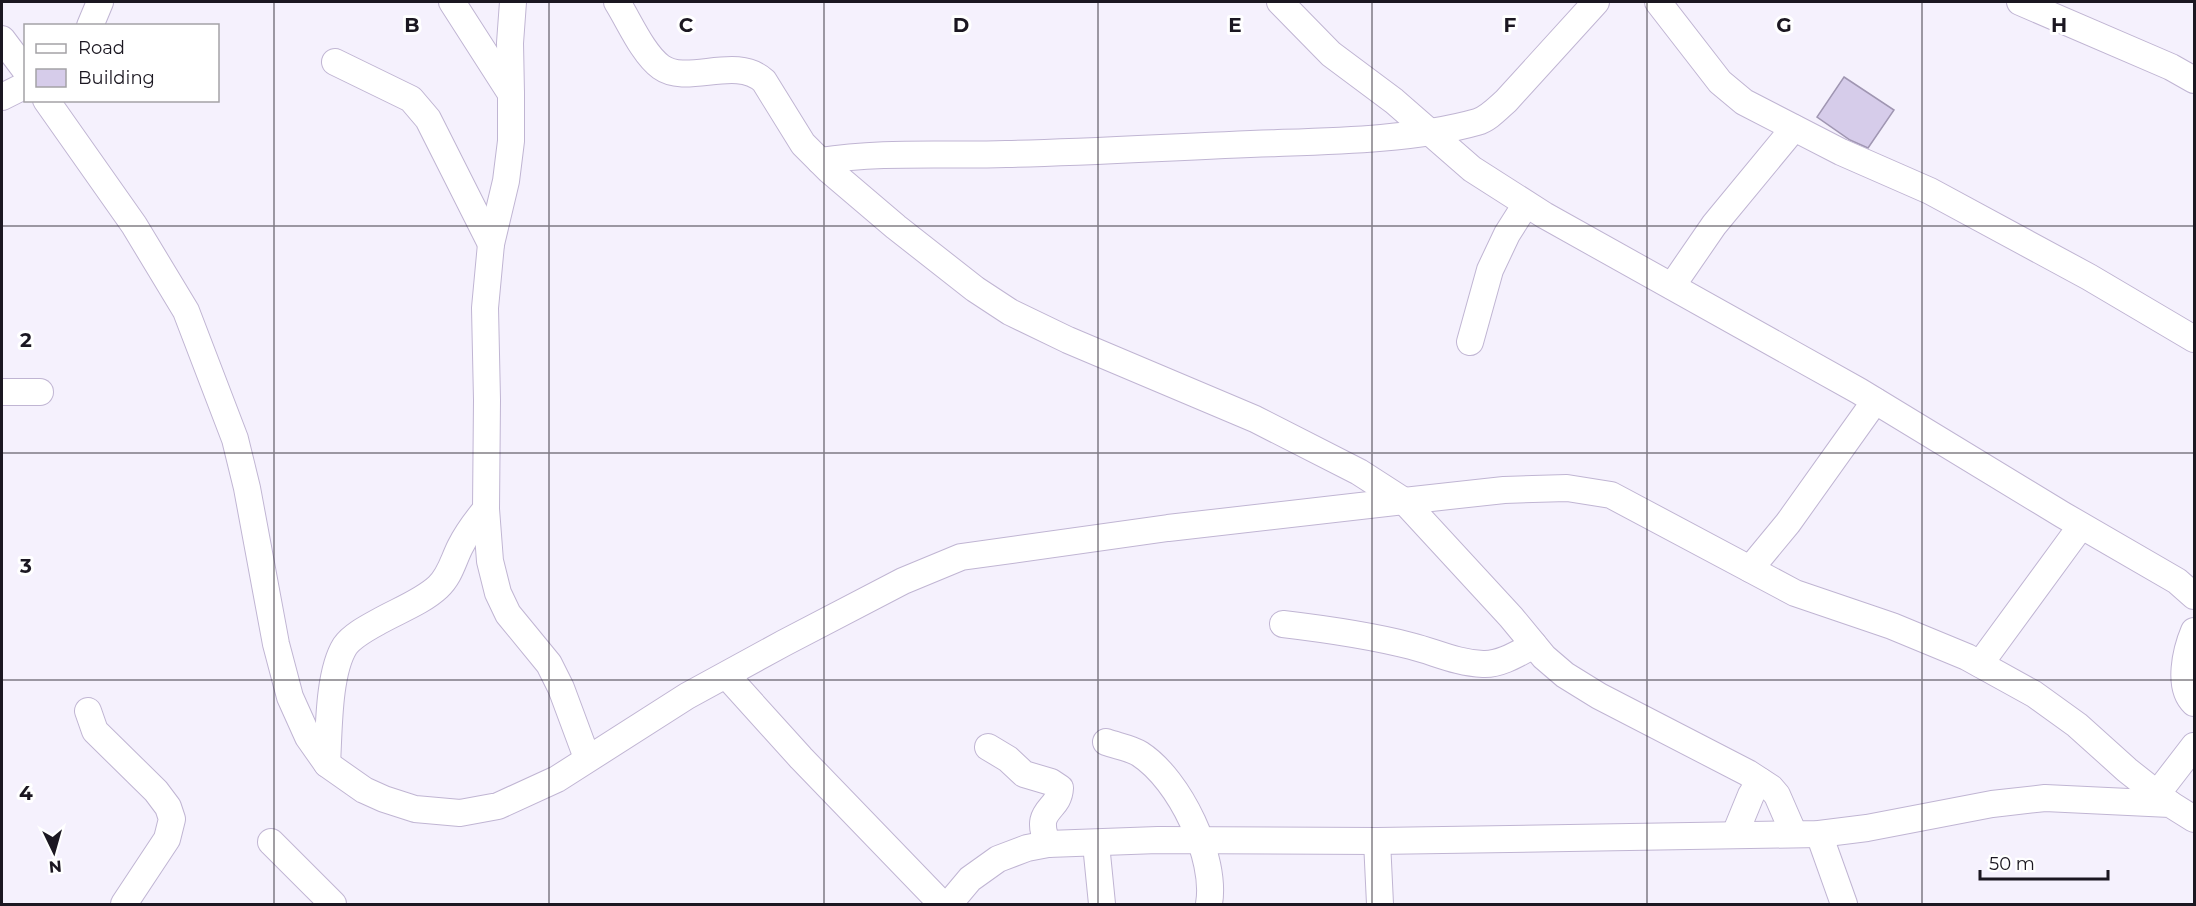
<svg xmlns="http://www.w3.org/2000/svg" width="2196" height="906" font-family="Montserrat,sans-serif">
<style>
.building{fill:#d6ccea;stroke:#a096b2;stroke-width:1.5}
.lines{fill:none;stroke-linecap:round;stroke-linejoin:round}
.minor-casing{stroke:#c0b5d3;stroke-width:28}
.minor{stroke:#fff;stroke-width:26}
.grid{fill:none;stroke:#1b1721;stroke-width:1.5;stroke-opacity:0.55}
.grid-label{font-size:20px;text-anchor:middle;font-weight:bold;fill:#1b1721;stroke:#fff;stroke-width:6;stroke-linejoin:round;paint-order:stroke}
</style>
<rect width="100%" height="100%" fill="#f5f1fd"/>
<!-- building -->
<polygon class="building" points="1844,77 1894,110 1868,148 1850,140 1817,117"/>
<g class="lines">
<!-- minor casing -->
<g class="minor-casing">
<g id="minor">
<polyline points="452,2 511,94 511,141 506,181 491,244 485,308 487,400 486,509 490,561 498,593 508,614 549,664 561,688 587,758"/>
<path d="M617,2C629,21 643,54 661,67C687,86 736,55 764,81L803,144L829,170L896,227L975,289L1010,312L1068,340L1255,419L1359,472L1404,501L1511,617L1544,657L1565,675L1599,696L1748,773L1771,788L1777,795L1794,834"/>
<polyline points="1280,2 1331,54 1394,101 1472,169 1544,215 1859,391 2063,515 2177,581 2194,596"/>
<polyline points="1658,2 1720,82 1744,102 1841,152 1930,191 2089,277 2194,339"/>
<polyline points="2020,2 2171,67 2194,80"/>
<polyline points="90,26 100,2"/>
<polyline points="2,39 26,71"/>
<polyline points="335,62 411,99 428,119 491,244"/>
<polyline points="511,94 510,43 513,2"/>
<polyline points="2,97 26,85"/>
<polyline points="46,100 134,225 186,311 235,439 247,488 276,644 290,697 308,737 327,764 364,790 384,799 415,809 460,813 498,806 557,779 687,696 784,643 903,581 961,557 1168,528 1404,501 1504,490 1567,488 1611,495 1795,593 1892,626 1967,657 2034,694 2077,725 2127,770 2170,804"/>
<path d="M820,161C882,151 944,156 1006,154C1097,152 1187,146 1278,143C1340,141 1417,139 1477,122C1488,119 1497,109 1506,101L1596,2"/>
<polyline points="1672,286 1714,225 1794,128"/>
<polyline points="1470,342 1490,270 1507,234 1526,204"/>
<polyline points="2,392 40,392"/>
<polyline points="1750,569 1788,523 1875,401"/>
<path d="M1283,624C1325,629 1369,635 1411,646C1435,652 1457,663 1483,664C1500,665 1519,653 1534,645"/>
<path d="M2194,631C2186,650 2177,687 2194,703"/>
<polyline points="1980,664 2081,526"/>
<polyline points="727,676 801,758 942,904"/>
<polyline points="88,711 95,731 156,791 168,807 172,819 167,839 124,904"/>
<path d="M1106,742C1117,746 1131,748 1140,754C1180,780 1217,858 1209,904"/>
<path d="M988,747L1008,759L1024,774L1051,782L1060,788C1059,812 1032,808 1048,844"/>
<path d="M327,764C329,732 328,673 345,646C352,636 367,628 378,622C397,611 422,602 438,587C450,576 453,561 460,547C467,533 476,521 486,509"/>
<polyline points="2157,794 2194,746"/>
<polyline points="1735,834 1751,795 1760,781"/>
<polyline points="1819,834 1844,904"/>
<polyline points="1377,841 1380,904"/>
<polyline points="271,842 333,904"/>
<polyline points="1096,844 1102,904"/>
<polyline points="949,904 970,879 998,859 1027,848 1048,844 1158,840 1377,841 1819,834 1867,828 1992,804 2045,798 2170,804 2194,819"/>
</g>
</g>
<!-- minor -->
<use href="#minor" class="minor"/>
</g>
<!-- grid -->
<path class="grid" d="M274,2V904M549,2V904M824,2V904M1098,2V904M1372,2V904M1647,2V904M1922,2V904M2,226H2194M2,453H2194M2,680H2194"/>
<g class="grid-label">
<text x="412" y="32">B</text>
<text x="686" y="32">C</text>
<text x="961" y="32">D</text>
<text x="1235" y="32">E</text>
<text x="1510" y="32">F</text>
<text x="1784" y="32">G</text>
<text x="2059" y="32">H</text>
<text x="26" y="347">2</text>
<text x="26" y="573">3</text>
<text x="26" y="800">4</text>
</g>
<!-- border -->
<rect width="2196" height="906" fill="none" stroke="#1b1721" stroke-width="6"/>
<!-- legend -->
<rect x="24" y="24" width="195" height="78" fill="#ffffff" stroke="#a4a2a6" stroke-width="1.5"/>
<rect x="36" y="44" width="30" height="9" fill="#ffffff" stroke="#a4a2a6" stroke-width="1.5"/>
<text x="78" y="54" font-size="18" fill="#1b1721">Road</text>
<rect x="36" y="69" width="30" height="18" fill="#d6ccea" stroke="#a4a2a6" stroke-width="1.5"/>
<text x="78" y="84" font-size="18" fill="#1b1721">Building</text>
<!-- north arrow -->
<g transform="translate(54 852) rotate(175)" stroke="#ffffff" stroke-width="4.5" paint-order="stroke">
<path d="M0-4.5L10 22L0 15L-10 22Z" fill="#1b1721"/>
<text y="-9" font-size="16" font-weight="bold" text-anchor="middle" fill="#1b1721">N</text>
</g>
<!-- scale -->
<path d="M1980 870v9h128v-9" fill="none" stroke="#1b1721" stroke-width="3"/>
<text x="1989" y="870" font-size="18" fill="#1b1721" stroke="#ffffff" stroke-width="4.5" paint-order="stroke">50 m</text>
</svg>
